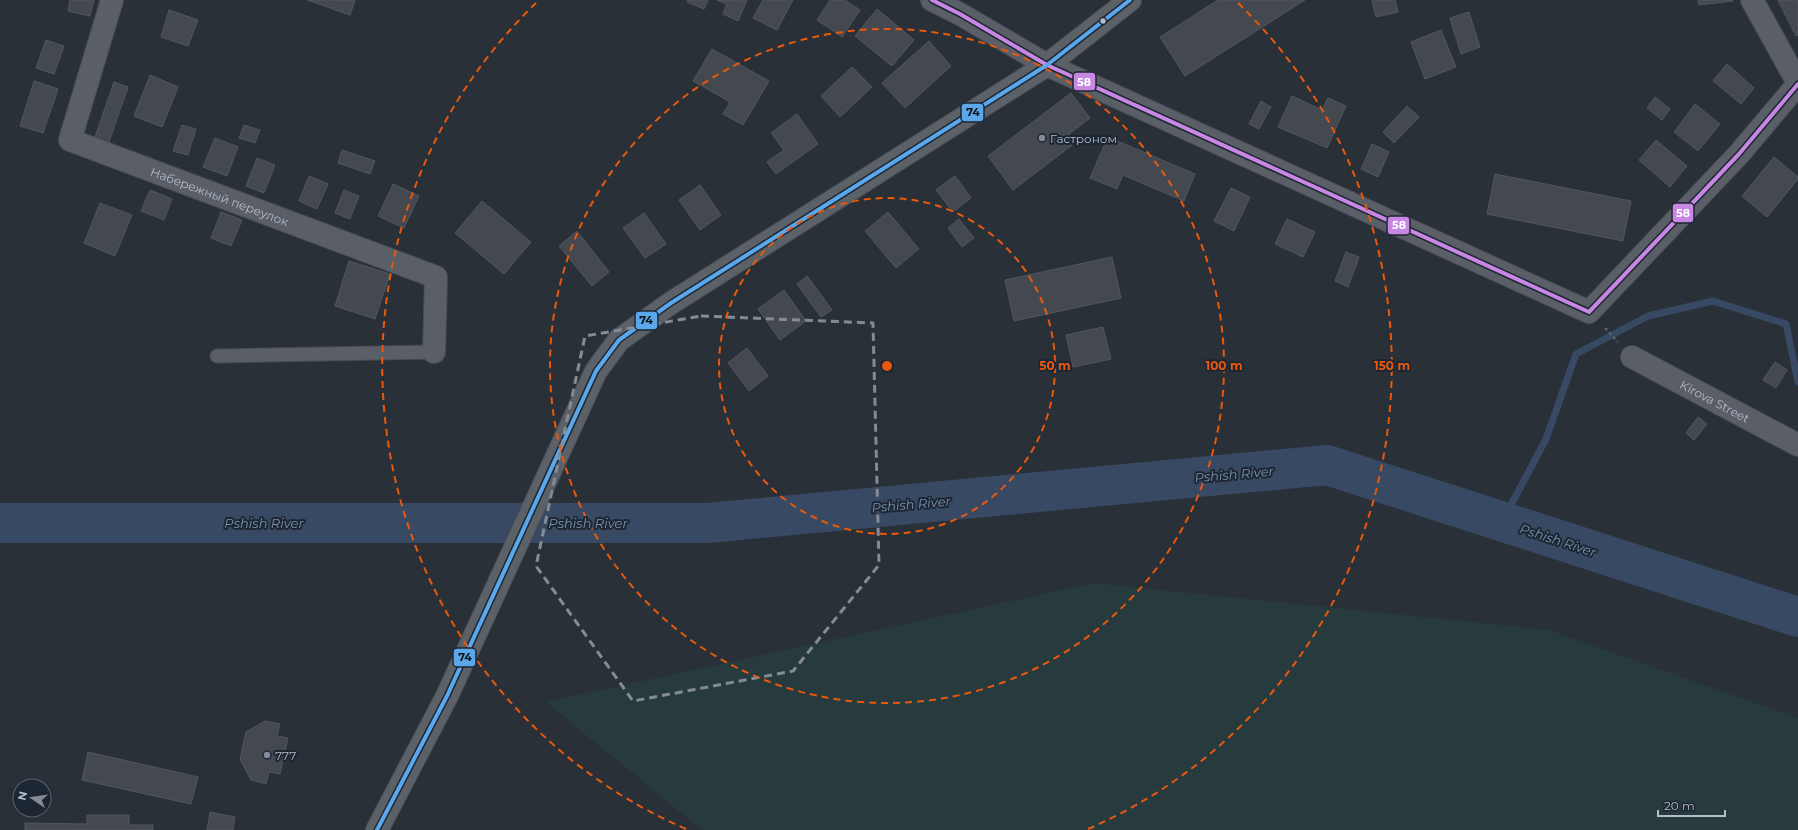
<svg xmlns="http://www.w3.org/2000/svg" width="1798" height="830" font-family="Montserrat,sans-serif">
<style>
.green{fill:#273a3e}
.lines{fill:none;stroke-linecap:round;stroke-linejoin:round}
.stream{stroke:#384963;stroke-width:7}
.river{stroke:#384963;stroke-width:40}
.building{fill:#444950;stroke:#52575f}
.service-casing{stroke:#484c53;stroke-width:15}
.minor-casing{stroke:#484c53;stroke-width:24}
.primary-casing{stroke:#484c55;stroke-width:24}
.path{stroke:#5d636a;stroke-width:2.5;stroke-dasharray:3 3;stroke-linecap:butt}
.service{stroke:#5a5e66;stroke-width:13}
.minor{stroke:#5a5e66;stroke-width:22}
.primary{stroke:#5c6168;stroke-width:22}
.bus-1-casing{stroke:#1d2633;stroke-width:7}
.bus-2-casing{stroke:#1d2633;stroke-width:7}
.bus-1{stroke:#c787e3;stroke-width:4}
.bus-2{stroke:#5aa8eb;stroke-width:4}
.marked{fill:none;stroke:#848b96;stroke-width:3;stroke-dasharray:8 5;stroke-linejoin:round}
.ring{fill:none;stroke:#e8590c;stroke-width:2;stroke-dasharray:7 5}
.bus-dot{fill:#b4bcc9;stroke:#1d2633;stroke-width:1.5}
.poi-dot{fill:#848b96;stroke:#1d2633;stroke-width:1.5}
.labels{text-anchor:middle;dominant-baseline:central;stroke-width:4;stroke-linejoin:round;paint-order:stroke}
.poi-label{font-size:12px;fill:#b4bcc9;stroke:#1d2633;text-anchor:start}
.street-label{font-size:12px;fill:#b4bcc9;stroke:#1d2633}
.water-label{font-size:13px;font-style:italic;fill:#7c92b1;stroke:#1d2633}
.centre{fill:#e8590c;stroke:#1d2633;stroke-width:2}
.ring-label{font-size:12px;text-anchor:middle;font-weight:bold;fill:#e8590c;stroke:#1d2633;stroke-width:4;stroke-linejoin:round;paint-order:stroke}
.line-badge{stroke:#1d2633;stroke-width:1.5}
.badge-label{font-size:11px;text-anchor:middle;font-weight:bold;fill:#fff}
.pale-badge-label{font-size:11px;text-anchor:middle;font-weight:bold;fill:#111}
</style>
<rect width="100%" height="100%" fill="#2a3038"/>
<!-- green -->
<polygon class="green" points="1094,583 1549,630 1798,718 1798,830 702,830 546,702"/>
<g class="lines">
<!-- stream -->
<polyline class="stream" points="1502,522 1546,439 1576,354 1648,316 1713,301 1786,324 1798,382"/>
<!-- river -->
<polyline class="river" points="0,523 708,523 1327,465 1798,617"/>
</g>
<!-- building -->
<g class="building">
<polygon points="70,0 94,0 90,16 68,11"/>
<polygon points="307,0 355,0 350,15"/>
<polygon points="688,0 708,0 704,9 687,2"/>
<polygon points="717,0 747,0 738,21 723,14 727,4"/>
<polygon points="763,0 793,0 777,30 753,18"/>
<polygon points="830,0 845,0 860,10 842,37 817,20"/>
<polygon points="1218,0 1305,0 1185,76 1160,37"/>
<polygon points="1372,0 1395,0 1398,12 1376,17"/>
<polygon points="1698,0 1733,0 1733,1 1699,5"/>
<polygon points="1778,0 1798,0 1798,35 1796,36"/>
<polygon points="877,9 914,40 892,66 855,36"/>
<polygon points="169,10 198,20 188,46 161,37"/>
<polygon points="1469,12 1480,47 1461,54 1450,18"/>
<polygon points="1441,30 1456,67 1425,79 1411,42"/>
<polygon points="46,40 64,46 54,74 36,68"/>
<polygon points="929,41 951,66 905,108 882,83"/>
<polygon points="712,49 769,81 743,125 723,114 730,102 693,81"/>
<polygon points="1727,64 1754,88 1741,104 1713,81"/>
<polygon points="852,67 872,87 840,117 821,96"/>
<polygon points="150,75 178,87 162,127 134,116"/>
<polygon points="34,81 58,89 43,133 20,126"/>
<polygon points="114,82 128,87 108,145 94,140"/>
<polygon points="1071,93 1090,118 1069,134 1075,143 1013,190 988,156"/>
<polygon points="1292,96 1322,110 1328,98 1346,106 1327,148 1278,127"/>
<polygon points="1655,97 1670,109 1662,120 1647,108"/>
<polygon points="1261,101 1271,107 1259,129 1249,124"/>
<polygon points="1695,104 1720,124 1698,151 1674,132"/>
<polygon points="1407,106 1419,117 1394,143 1383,132"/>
<polygon points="797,114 818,144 776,174 767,162 784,150 771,133"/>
<polygon points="182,125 196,129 188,155 173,151"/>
<polygon points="244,125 260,130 255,143 239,138"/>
<polygon points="1108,137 1195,174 1184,201 1123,175 1117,189 1090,178"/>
<polygon points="215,138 238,147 227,176 203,167"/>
<polygon points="1656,140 1687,166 1670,187 1639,160"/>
<polygon points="1372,144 1389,152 1378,177 1361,169"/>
<polygon points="342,150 375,161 370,174 338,163"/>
<polygon points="1774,157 1798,177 1798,179 1767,217 1742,196"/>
<polygon points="257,158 275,165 264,193 246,186"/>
<polygon points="1495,174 1631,201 1623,241 1487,214"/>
<polygon points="309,176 328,184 317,209 299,201"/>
<polygon points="955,176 971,198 953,212 936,190"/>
<polygon points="393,184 419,196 404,228 378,216"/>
<polygon points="700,185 721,215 700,230 679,200"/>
<polygon points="1231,188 1250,197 1234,231 1214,221"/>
<polygon points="150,190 172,199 164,220 141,211"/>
<polygon points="344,190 359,196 350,219 335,213"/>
<polygon points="482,201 531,242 504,274 455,233"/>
<polygon points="100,203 132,215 115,256 84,243"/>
<polygon points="221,212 242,220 231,246 211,238"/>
<polygon points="888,212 919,249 896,268 865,231"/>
<polygon points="644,213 666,244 645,258 623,228"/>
<polygon points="959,219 974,238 962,247 948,228"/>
<polygon points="1287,219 1315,232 1303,257 1275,244"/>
<polygon points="577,231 609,272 592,286 559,246"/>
<polygon points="1346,252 1359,257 1348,287 1335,281"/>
<polygon points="1112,257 1121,298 1014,321 1005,280"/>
<polygon points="349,261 390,274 375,319 335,306"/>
<polygon points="807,276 832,310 821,317 797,284"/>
<polygon points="784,290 806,321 780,340 758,309"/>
<polygon points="1103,327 1111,359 1073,367 1066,335"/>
<polygon points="747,348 768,376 749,391 728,363"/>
<polygon points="1775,362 1787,370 1776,388 1763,380"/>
<polygon points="1698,417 1707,424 1694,440 1686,433"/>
<polygon points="265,721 280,724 277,736 288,738 280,774 269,772 266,784 251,780 240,759 246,732"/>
<polygon points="88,752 198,777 191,804 82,780"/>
<polygon points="210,812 235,817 233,830 207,830"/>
<polygon points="87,815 129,815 129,825 153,825 153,830 25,830 25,823 87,824"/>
</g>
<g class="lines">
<!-- service casing -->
<g class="service-casing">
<polyline id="service" points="217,356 434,352"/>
</g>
<!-- minor casing -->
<g class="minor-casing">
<g id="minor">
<path id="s1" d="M112,0L70,140L436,277L434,352"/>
<polyline points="932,0 960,14 1047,65 1589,312 1739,154 1798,84"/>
<polyline points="1752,0 1798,83"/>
<path id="s2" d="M1632,357L1798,445"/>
</g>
</g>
<!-- primary casing -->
<g class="primary-casing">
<polyline id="primary" points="377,830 447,696 596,371 619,340 671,303 1047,65 1130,0"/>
</g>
<!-- path -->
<polyline class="path" points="1605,328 1618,342"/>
<!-- service -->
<use href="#service" class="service"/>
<!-- minor -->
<use href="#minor" class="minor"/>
<!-- primary -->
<use href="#primary" class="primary"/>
<!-- bus-1 casing -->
<g class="bus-1-casing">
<polyline id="bus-1" points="932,0 960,14 1047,65 1589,312 1739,154 1798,84"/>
</g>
<!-- bus-2 casing -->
<g class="bus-2-casing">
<polyline id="bus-2" points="377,830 447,696 596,371 619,340 671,303 1047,65 1130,0"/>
</g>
<!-- bus-1 -->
<use href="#bus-1" class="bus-1"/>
<!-- bus-2 -->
<use href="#bus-2" class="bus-2"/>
</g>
<!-- marked area -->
<path class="marked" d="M701,316L873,323L879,565L793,671L633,701L536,566L585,336Z"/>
<!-- distance rings -->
<g class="ring">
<circle cx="887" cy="366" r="168"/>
<circle cx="887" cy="366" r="337"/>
<path d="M686 829A505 505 0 0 1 536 3M1238 3A505 505 0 0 1 1088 829"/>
</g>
<!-- markers -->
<circle class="bus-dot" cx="1103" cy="21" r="3.5"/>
<g class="poi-dot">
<circle cx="1042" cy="138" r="4"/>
<circle cx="267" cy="755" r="4"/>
</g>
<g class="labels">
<!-- poi labels -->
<g class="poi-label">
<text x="1050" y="138">Гастроном</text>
<text x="275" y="755">777</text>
</g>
<!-- street labels -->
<g class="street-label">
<text stroke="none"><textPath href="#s1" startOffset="306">Набережный переулок</textPath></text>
<text stroke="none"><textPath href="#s2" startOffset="94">Kirova Street</textPath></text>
</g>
<!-- water labels -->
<g class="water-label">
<text transform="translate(1234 474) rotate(-5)">Pshish River</text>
<text transform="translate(911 504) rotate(-5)">Pshish River</text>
<text x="264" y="523">Pshish River</text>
<text x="588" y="523">Pshish River</text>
<text transform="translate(1558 540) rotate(18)">Pshish River</text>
</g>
</g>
<circle cx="887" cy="366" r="6" class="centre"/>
<g class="ring-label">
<text x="1055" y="370">50 m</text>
<text x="1224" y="370">100 m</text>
<text x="1392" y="370">150 m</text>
</g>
<g class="line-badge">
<rect x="1073" y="72" width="23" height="19" rx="4" fill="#c787e3"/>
<rect x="961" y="103" width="23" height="19" rx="4" fill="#5aa8eb"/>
<rect x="1672" y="203" width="22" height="20" rx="4" fill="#c787e3"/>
<rect x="1387" y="216" width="23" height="19" rx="4" fill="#c787e3"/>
<rect x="635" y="311" width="23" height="19" rx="4" fill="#5aa8eb"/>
<rect x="453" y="648" width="23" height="19" rx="4" fill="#5aa8eb"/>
</g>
<g class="badge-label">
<text x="1084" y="86">58</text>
<text x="1683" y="217">58</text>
<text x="1399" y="229">58</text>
</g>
<g class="pale-badge-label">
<text x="973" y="116">74</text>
<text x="646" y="324">74</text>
<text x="465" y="661">74</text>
</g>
<!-- north arrow -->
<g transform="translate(32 798) rotate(283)"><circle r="19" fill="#1d2633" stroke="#59626f"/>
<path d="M0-3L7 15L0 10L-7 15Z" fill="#848b96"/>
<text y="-6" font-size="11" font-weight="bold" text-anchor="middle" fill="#b4bcc9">N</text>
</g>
<!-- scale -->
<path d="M1658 810v6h67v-6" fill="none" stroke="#b4bcc9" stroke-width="2"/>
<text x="1664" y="810" font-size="12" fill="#b4bcc9" stroke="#1d2633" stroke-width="3" paint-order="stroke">20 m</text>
</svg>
